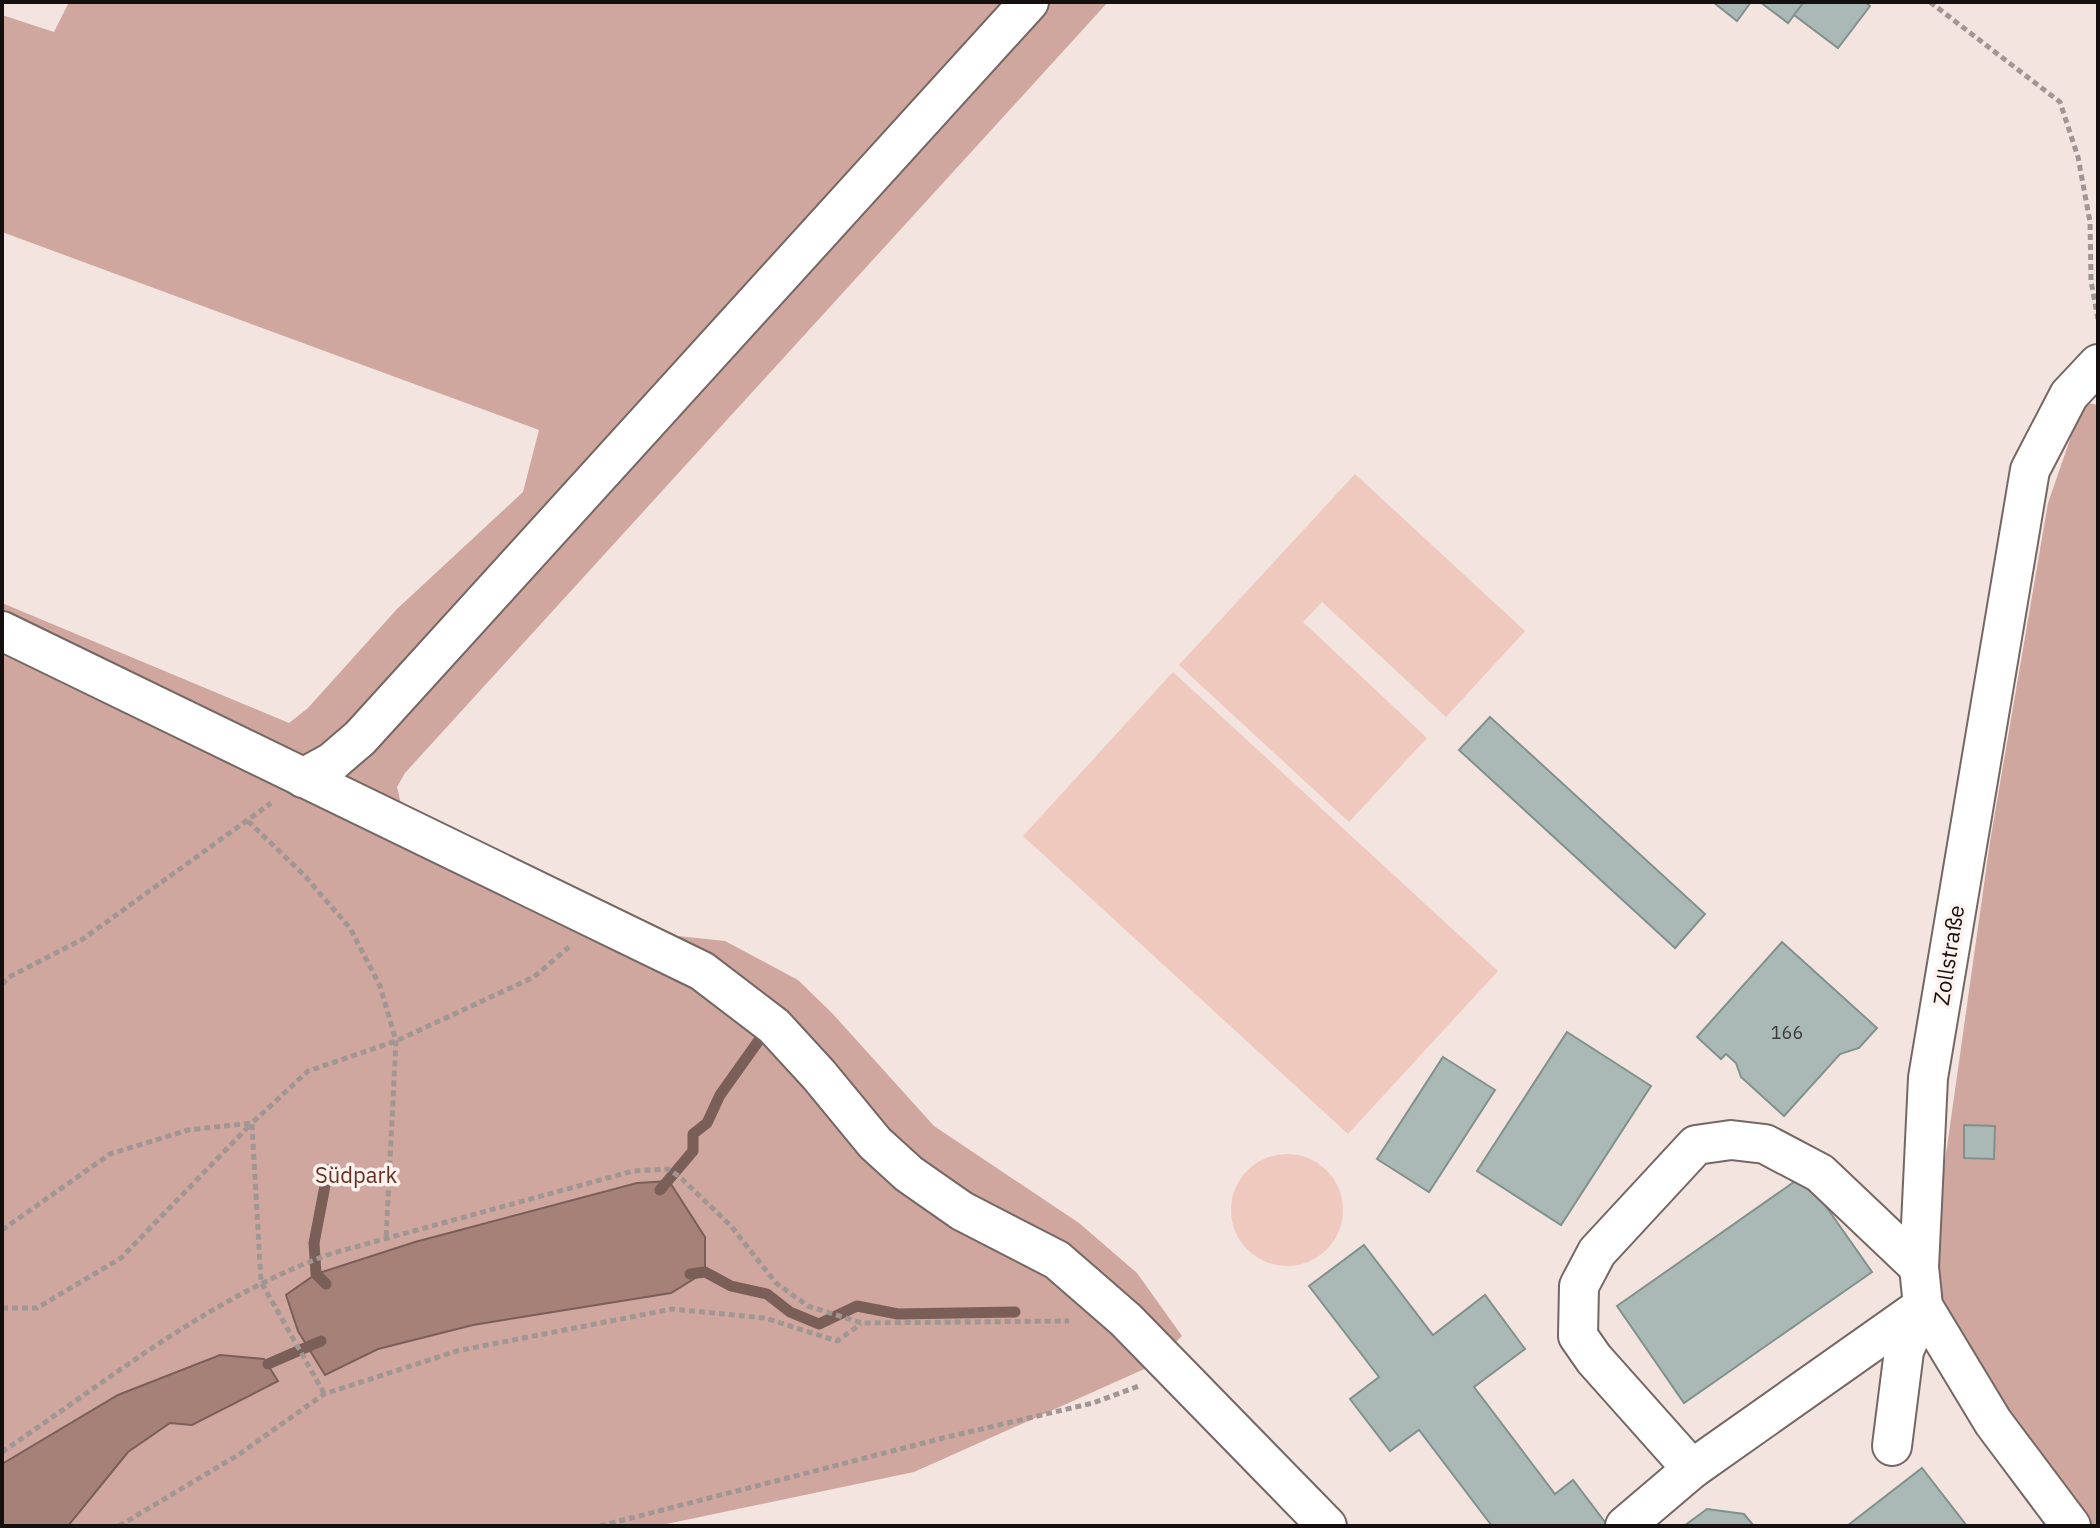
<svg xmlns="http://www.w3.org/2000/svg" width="2100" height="1528" font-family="'IBM Plex Sans',sans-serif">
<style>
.green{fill:#efc8be}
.forest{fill:#cfa79e}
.water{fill:#a68178;stroke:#7a5f58;stroke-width:2}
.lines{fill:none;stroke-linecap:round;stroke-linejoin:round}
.stream{stroke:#7a5f58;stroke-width:11}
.building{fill:#aab9b5;stroke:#82918d;stroke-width:2}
.minor-casing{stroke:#746764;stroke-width:42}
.path{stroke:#a19693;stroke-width:5;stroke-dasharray:6 4;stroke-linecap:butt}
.minor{stroke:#fff;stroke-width:38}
.labels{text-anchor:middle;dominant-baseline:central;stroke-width:7;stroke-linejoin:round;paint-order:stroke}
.number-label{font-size:18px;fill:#3a3a38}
.street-label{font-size:22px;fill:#15100f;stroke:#fef2ef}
.park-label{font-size:22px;fill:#632f23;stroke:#fef2ef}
</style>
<rect width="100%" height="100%" fill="#f3e4e0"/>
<!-- green -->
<g class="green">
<polygon points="1355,474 1525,631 1446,717 1322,602 1303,622 1427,738 1349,822 1179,665"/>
<polygon points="1173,672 1498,971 1348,1134 1023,836"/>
<circle cx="1287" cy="1210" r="56"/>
</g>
<!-- forest -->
<g class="forest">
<polygon points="69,2 1108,2 405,773 397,787 402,808 678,936 725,941 798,980 832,1013 934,1126 1079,1223 1137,1273 1182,1336 1151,1366 914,1472 657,1526 2,1526 2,603 289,723 308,708 397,609 523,492 539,430 2,232 2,15 54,32"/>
<polygon points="2083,402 2098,405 2098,1526 2088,1526 1943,1322 1935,1232 1990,842 2048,503"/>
</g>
<!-- water -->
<g class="water">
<polygon points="669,1181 705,1237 705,1272 671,1293 473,1325 378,1349 325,1375 298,1331 286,1295 316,1274 415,1242 637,1183"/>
<polygon points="220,1355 264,1359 278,1381 192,1425 170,1423 128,1452 68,1526 2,1526 2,1464 118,1395"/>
</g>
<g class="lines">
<!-- stream -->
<g class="stream">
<polyline points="660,1190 693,1151 693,1134 707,1123 720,1095 762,1036"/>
<polyline points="690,1274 705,1272 731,1286 767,1294 790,1312 819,1324 857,1306 898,1314 1015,1312"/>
<polyline points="326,1284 316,1274 314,1243 328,1170"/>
<polyline points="268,1364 321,1341"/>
</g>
</g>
<!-- building -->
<g class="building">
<polygon points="1713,2 1751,2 1737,21"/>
<polygon points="1760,2 1804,2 1788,23"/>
<polygon points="1804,2 1865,2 1870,6 1838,48 1794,15"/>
<polygon points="1490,717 1705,914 1675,948 1459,750"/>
<polygon points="1782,942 1877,1028 1859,1048 1840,1054 1784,1116 1741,1077 1736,1063 1726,1054 1721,1059 1697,1037"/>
<polygon points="1567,1032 1651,1086 1561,1225 1477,1171"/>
<polygon points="1443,1057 1495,1090 1429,1192 1377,1159"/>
<polygon points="1964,1125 1995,1126 1994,1159 1964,1158"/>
<polygon points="1804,1175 1872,1272 1684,1403 1617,1306"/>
<polygon points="1364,1245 1433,1335 1485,1295 1525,1349 1474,1387 1555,1494 1573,1480 1608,1526 1492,1526 1419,1430 1390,1451 1350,1399 1379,1377 1309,1286"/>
<polygon points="1922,1468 1967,1526 1847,1526"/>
<polygon points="1707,1509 1744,1514 1754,1526 1684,1526"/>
</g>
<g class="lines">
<!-- minor casing -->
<g class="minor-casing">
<g id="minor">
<polyline points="2,631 702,971 774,1026 819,1075 875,1143 909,1174 962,1211 1057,1260 1126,1320 1327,1526"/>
<polyline points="303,778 332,762 360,738 1029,2"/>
<polyline points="1892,1446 1904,1351 1923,1306"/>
<polyline points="1692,1469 1594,1359 1578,1336 1579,1286 1597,1252 1696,1145 1731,1140 1765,1144 1820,1173 1919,1267"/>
<polyline points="1625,1526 1692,1469 1923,1306"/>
<polyline points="2071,1526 1993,1422 1923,1306 1919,1267 1928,1078 2030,470 2069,395 2098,364"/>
</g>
</g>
<!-- path -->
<g class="path">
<polyline points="1930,2 2060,102 2078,157 2090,222 2091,281 2098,319"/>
<polyline points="248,821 304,875 350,928 380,986 396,1041 386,1239"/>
<polyline points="2,984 11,976 83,939 271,803"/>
<polyline points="252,1124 261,1282 324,1393"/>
<polyline points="2,1230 110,1154 188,1130 252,1123 308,1071 396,1041 534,977 569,947"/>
<polyline points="2,1308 37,1308 121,1258 251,1124"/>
<path d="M2,1452C107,1381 213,1295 333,1253L633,1171L668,1169L680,1177L731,1226L776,1283L808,1306L862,1323L1069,1321"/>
<polyline points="119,1526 238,1455 324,1394 457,1351 672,1309 765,1318 837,1341 861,1324"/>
<polyline points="600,1526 943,1438 1093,1403 1139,1386"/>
</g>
<!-- minor -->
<use href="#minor" class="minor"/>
</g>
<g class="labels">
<!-- number labels -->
<g class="number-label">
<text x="1787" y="1032">166</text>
</g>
<!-- street labels -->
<g class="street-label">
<text transform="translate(1948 955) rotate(-81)">Zollstraße</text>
</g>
<!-- park labels -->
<g class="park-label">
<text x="356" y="1174">Südpark</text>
</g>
</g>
<!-- border -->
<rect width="2100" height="1528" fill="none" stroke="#15100f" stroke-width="8"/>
</svg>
